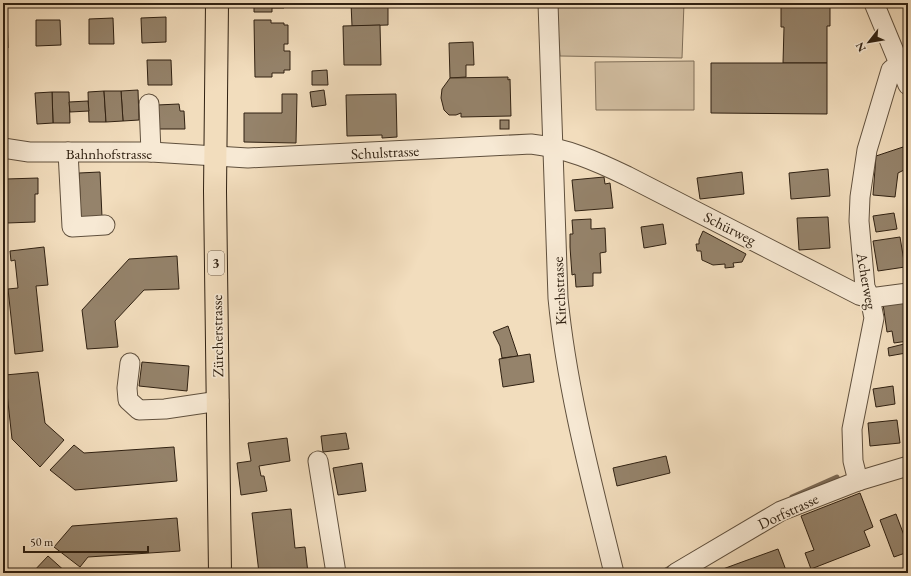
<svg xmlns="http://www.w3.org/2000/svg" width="911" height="576" font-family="'EB Garamond',serif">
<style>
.green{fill:#d1bda0;stroke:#806f59}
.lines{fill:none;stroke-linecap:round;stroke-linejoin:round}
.stream{stroke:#7d6b56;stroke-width:5}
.building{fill:#95836b;stroke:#302112}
.minor-casing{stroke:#60503d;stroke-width:21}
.major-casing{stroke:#302112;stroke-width:24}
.minor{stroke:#f7e9d4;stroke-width:19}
.major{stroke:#f2ddbd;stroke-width:22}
.labels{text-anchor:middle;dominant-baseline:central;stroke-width:3.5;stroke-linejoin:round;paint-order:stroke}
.shield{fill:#f7e9d4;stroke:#6c5d4c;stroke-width:1}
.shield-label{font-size:14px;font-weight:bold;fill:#302112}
.street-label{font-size:15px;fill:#302112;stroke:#f7e9d4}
</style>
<rect width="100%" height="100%" fill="#f2ddbd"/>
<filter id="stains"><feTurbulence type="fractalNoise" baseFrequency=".005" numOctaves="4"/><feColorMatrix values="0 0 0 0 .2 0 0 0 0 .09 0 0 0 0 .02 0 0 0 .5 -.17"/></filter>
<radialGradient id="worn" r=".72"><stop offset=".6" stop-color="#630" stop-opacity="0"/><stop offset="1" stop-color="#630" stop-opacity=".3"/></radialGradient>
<!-- green -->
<g class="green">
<polygon points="556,3 684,3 682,58 560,56"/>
<polygon points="694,61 694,110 596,110 595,62"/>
</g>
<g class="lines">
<!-- stream -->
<g class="stream">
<polyline points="792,497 837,477"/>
<polyline points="661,573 673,566"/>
</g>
</g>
<!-- building -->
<g class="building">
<polygon points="254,3 290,3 290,5 284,5 284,8 272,8 272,12 254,12"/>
<polygon points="351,3 388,3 388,25 352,26"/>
<polygon points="781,3 830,3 830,26 827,26 827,63 783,63 784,27 781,27"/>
<polygon points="3,11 7,11 8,48 3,48"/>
<polygon points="166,17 166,42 142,43 141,18"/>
<polygon points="113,18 114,44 89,44 89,19"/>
<polygon points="36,20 60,20 61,45 36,46"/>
<polygon points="254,20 271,20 271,23 284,23 284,25 288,25 288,44 284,44 284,51 290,51 290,70 284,70 284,73 272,73 272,77 255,77"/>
<polygon points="380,25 381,65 344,65 343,26"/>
<polygon points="473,42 474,65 466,65 466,77 450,78 449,43"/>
<polygon points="147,60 171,60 172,85 148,85"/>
<polygon points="711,63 827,63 827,114 711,113"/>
<polygon points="327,70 328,85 312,85 312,71"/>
<polygon points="508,77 508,80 510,79 511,116 461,117 461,113 456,115 449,115 444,110 441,98 442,89 450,78"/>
<polygon points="138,90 139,120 123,121 121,91"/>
<polygon points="324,90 326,105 312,107 310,92"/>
<polygon points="104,91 106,122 89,122 88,92"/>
<polygon points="104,91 121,91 123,121 106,122"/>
<polygon points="52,92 69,92 70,123 53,123"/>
<polygon points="52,92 53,123 37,124 35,93"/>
<polygon points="282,94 297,94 296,143 244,142 244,113 282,113"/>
<polygon points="396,94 397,137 382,138 382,135 347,136 346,95"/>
<polygon points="88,101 89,111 70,112 69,102"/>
<polygon points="179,104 180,111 184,111 185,129 158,129 157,105"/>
<rect x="500" y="120" width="9" height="9"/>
<polygon points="903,147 908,160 908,168 898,173 895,197 873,195 876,156"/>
<polygon points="828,169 830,196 791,199 789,173"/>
<polygon points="100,172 102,217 81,218 79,173"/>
<polygon points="742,172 744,194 700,199 697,178"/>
<polygon points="604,177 605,184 610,183 613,208 575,211 572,180"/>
<polygon points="38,178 38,194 35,194 35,222 7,223 6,205 3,205 3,193 6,193 6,179"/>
<polygon points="894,213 897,229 876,232 873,216"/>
<polygon points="828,217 830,248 799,250 797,218"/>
<polygon points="591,219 591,229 605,228 606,252 600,253 601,273 593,273 593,286 576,287 575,274 572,275 570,247 570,234 573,234 572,220"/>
<polygon points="663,224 666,244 644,248 641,227"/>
<polygon points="703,231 746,254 742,262 733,263 734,267 725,268 725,264 713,265 702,260 701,251 697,251 696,244 699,244 699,240"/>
<polygon points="900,237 905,267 878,271 873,241"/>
<polygon points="44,247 48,285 36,286 43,351 15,354 8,289 18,288 15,260 11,261 10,251"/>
<polygon points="177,256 179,289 144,290 115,321 118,347 87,349 82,310 129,259"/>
<polygon points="908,301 908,341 894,343 892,331 887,332 883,304"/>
<polygon points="508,326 518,356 502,358 500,346 493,332"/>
<polygon points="904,344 906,353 889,356 888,348"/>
<polygon points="530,354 534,382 503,387 499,359"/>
<polygon points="142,362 189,366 187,391 139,386"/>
<polygon points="38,372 45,423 64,440 40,467 12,439 5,375"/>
<polygon points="893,386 895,404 876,407 873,389"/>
<polygon points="897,420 900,443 870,446 868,423"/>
<polygon points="346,433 349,449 323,452 321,436"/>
<polygon points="287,438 290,461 259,466 261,476 264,476 267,491 241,495 237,463 251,461 248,443"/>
<polygon points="74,445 84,453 174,447 177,481 75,490 50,470"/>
<polygon points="666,456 670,473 617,486 613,468"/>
<polygon points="362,463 366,491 338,495 333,468"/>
<polygon points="908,476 908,487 904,478"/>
<polygon points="860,493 873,527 864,531 870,546 811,569 805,553 814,550 801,516"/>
<polygon points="291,509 295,548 305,547 308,573 259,573 252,513"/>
<polygon points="896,514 908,546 908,552 894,557 880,520"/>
<polygon points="177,518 180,551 88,557 80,567 54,547 72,526"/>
<polygon points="778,549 787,573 712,573 742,562"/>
<polygon points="48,556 67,573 32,573"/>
</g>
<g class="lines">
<!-- minor casing -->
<g class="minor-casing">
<g id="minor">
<path d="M548,3L558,298C567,391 592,483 614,573"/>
<polyline points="874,3 908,85"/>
<polyline points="149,104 151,152"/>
<path d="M3,148L29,152H151L248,158L531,144C566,148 596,161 627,176L859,295L870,298L908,293"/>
<polyline points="68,152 72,227 105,225"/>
<polyline points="130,363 127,388 128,400 139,410 165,409 219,401"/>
<polyline points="318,461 336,573"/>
<polyline points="858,481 853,461 852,429 874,318 870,298 865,287 859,221 860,197 867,150 891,70 900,63"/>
<polyline points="676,573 781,511 858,481 908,466"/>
</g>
</g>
<!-- major casing -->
<g class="major-casing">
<polyline id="major" points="217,3 215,191 220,573"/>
</g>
<!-- minor -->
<use href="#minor" class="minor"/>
<!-- major -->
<use href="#major" class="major"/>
</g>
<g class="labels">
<!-- shield labels -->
<rect class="shield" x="208" y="251" width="16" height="24" rx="3"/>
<g class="shield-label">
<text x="216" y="263">3</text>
</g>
<!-- street labels -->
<g class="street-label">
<text transform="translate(385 152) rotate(-3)">Schulstrasse</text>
<text x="109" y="153">Bahnhofstrasse</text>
<text transform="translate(730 228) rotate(27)">Schürweg</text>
<text transform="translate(867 281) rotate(80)">Acherweg</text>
<text transform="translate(559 291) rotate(-93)">Kirchstrasse</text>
<text transform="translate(217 336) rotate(-91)">Zürcherstrasse</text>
<text transform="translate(788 511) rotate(-25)">Dorfstrasse</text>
</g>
</g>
<!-- margin -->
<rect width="911" height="576" fill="none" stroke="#f2ddbd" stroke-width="16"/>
<rect x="4" y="4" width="903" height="568" fill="none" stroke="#302112" stroke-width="2"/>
<rect x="8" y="8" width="895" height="560" fill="none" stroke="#302112"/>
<!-- north arrow -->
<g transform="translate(869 42) rotate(239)" stroke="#f7e9d4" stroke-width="3" paint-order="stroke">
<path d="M0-3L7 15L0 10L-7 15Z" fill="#302112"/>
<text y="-6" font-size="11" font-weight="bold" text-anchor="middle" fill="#302112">N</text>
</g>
<!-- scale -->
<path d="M24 546v6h124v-6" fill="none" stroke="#302112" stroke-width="2"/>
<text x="30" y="546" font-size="12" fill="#302112" stroke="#f7e9d4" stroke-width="3" paint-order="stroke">50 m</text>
<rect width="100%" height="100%" filter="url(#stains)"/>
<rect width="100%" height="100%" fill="url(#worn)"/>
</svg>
